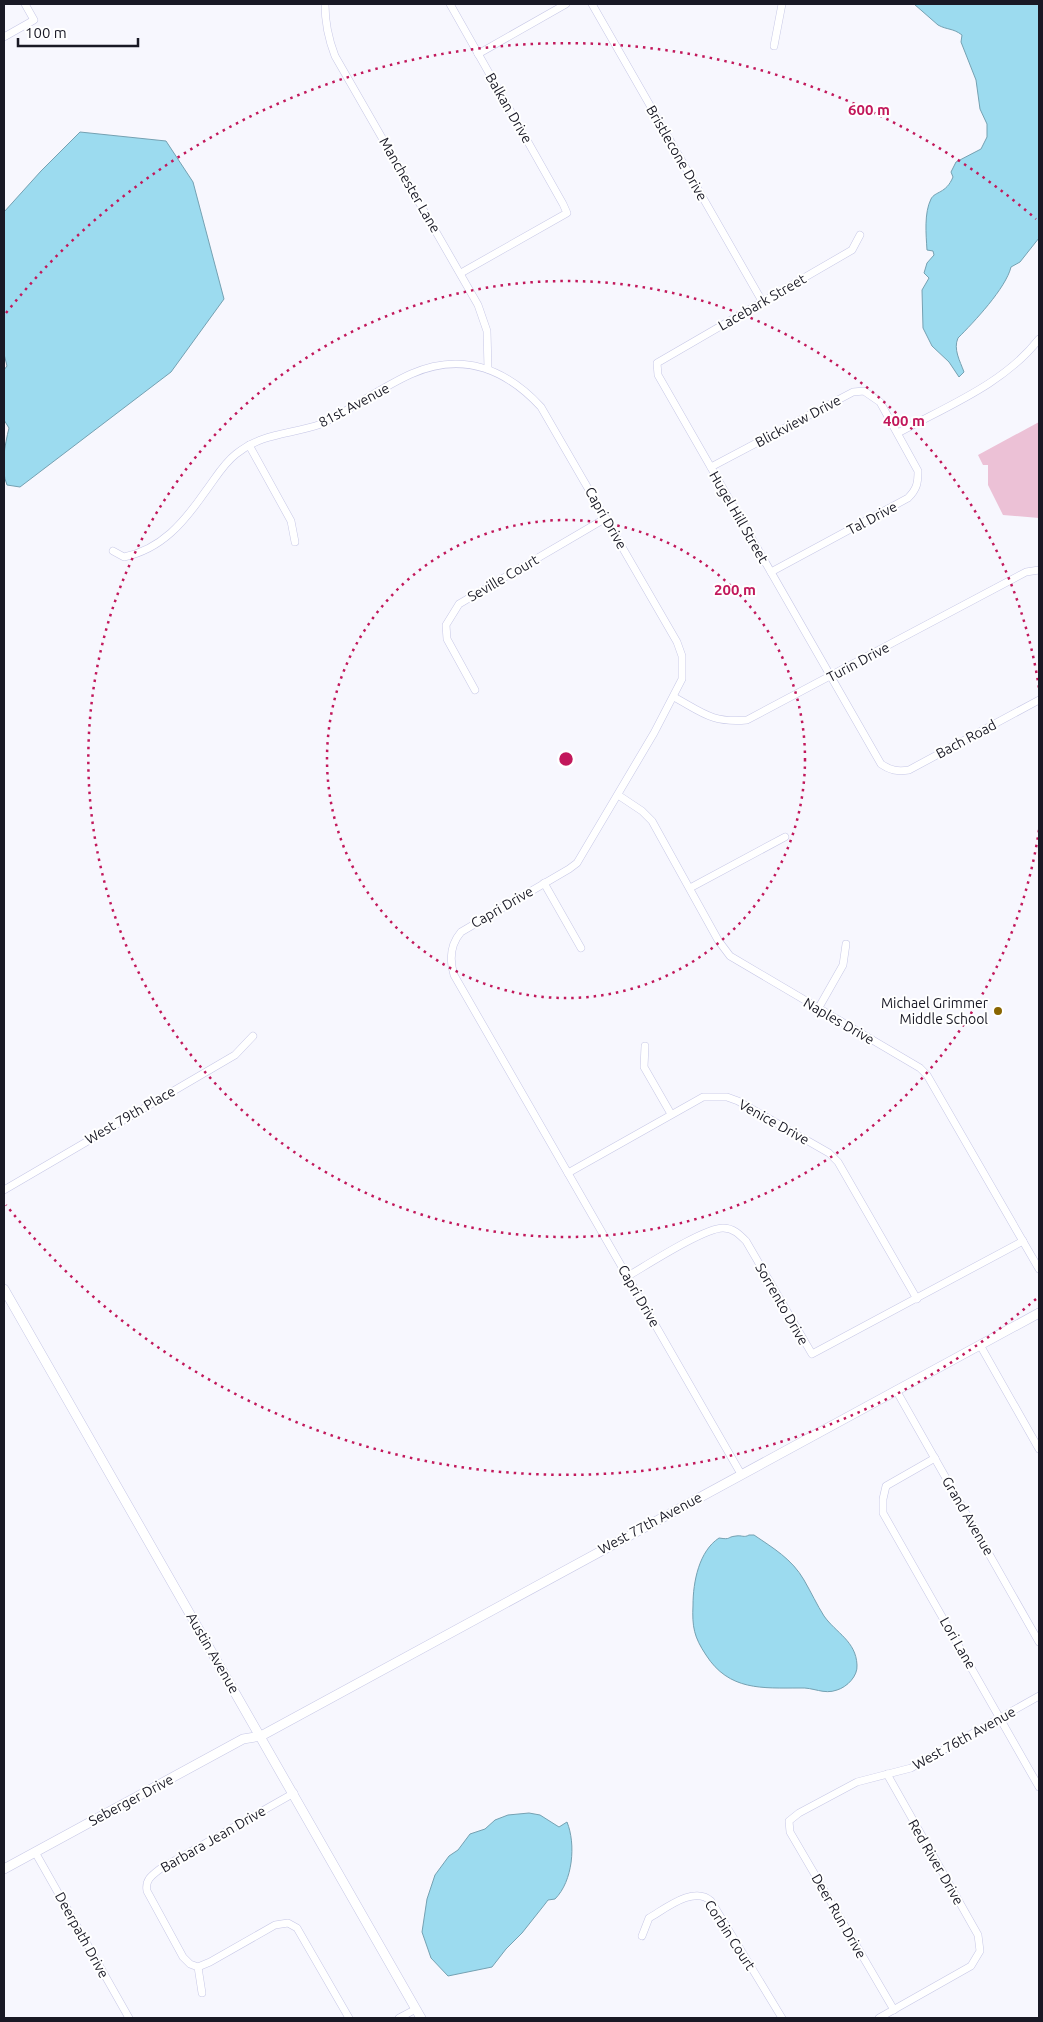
<svg xmlns="http://www.w3.org/2000/svg" width="1043" height="2022" font-family="Ubuntu,sans-serif">
<style>
.green{fill:#ecc1d6}
.water{fill:#9cdbef;stroke:#75a1b2}
.lines{fill:none;stroke-linecap:round;stroke-linejoin:round}
.minor-casing{stroke:#c6c7e6;stroke-width:8}
.tertiary-casing{stroke:#c6c7e6;stroke-width:10}
.minor{stroke:#fff;stroke-width:7}
.tertiary{stroke:#fff;stroke-width:9}
.ring{fill:none;stroke:#c2185b;stroke-width:2.5;stroke-dasharray:2.5 5}
.poi-dot{fill:#896501;stroke:#fff;stroke-width:2}
.labels{text-anchor:middle;dominant-baseline:central;stroke-width:4;stroke-linejoin:round;paint-order:stroke}
.street-label{font-size:14px;fill:#191925;stroke:#fff}
.poi-label{font-size:14px;fill:#191925;stroke:#fff;text-anchor:end}
.centre{fill:#c2185b;stroke:#fff;stroke-width:2.5}
.ring-label{font-size:15px;text-anchor:middle;font-weight:bold;fill:#c2185b;stroke:#fff;stroke-width:4;stroke-linejoin:round;paint-order:stroke}
</style>
<rect width="100%" height="100%" fill="#f7f7fe"/>
<!-- green -->
<polygon class="green" points="1039,422 1039,518 1003,515 988,485 988,465 983,465 978,455"/>
<!-- water -->
<g class="water">
<path d="M914,4H1039V238L1020,262L1011,267C1006,288 974,322 958,338C953,349 960,361 964,372L959,377L949,362L932,346L923,328L922,290L929,278L924,273L927,263L934,255L933,251L927,250C926,234 924,213 931,199C935,191 946,194 953,177L951,172L956,162L981,149L987,137V124L980,109L976,80L961,42L962,35C953,28 947,30 938,25Z"/>
<path d="M80,132L166,141L193,182L224,299L171,372L20,487L7,485C0,469 5,444 9,428L4,420V370L7,366L4,354V212L41,171Z"/>
<path d="M749,1535H754C773,1548 792,1559 804,1580C811,1592 817,1605 824,1616C836,1633 856,1641 857,1665C858,1676 847,1687 837,1690C824,1695 813,1687 800,1688C762,1688 729,1691 706,1655C694,1637 692,1627 693,1605C693,1582 699,1551 719,1538C732,1540 726,1537 736,1536C742,1535 744,1538 749,1535Z"/>
<path d="M529,1813L540,1815L559,1827L567,1822C576,1844 573,1881 555,1899L548,1900L545,1904L522,1933L506,1949L492,1967L448,1976L431,1958L422,1932L427,1899L435,1875L449,1856L458,1850L470,1834L485,1829L495,1820L508,1815Z"/>
</g>
<g class="lines">
<!-- minor casing -->
<g class="minor-casing">
<g id="minor">
<path d="M325,4C325,23 328,38 335,56L478,305L487,331L488,369"/>
<polyline points="450,4 563,204 567,213 461,273"/>
<polyline points="592,4 762,301"/>
<polyline points="4,37 34,20 25,4"/>
<polyline points="774,46 782,4"/>
<polyline points="478,54 566,4"/>
<path d="M860,235L852,250L657,363L658,375L881,764C890,770 897,772 909,770L1039,700"/>
<path d="M898,433C947,406 1004,384 1039,339"/>
<polyline points="249,445 291,521 295,542"/>
<path d="M711,467L853,392L864,391L880,402L918,471C918,483 917,489 908,498L771,572"/>
<path d="M113,551L124,557C162,549 184,522 205,492C215,479 223,464 236,454C264,432 290,435 321,424C352,409 380,388 411,374C461,352 505,368 541,407L677,642L682,656V679L654,733L577,863L569,869L461,932C450,945 449,959 454,975L741,1474"/>
<polyline points="475,690 447,639 446,625 459,604 606,518"/>
<path d="M674,697C703,713 712,723 747,720L1026,572L1039,570"/>
<polyline points="618,795 642,811 652,821 718,940 730,956 920,1068 927,1075 1039,1269"/>
<polyline points="544,883 581,948"/>
<polyline points="690,888 785,837"/>
<polyline points="818,1009 843,965 846,944"/>
<polyline points="645,1046 644,1067 671,1114"/>
<polyline points="568,1173 703,1097 727,1097 738,1101 829,1153 838,1162 917,1299"/>
<polyline points="4,1190 235,1055 253,1036"/>
<path d="M628,1276C647,1265 704,1228 723,1228C733,1228 739,1234 746,1241L812,1354L1023,1241"/>
<polyline points="980,1345 1039,1449"/>
<polyline points="896,1390 1039,1642"/>
<polyline points="935,1458 886,1486 883,1499 883,1513 1039,1787"/>
<path d="M294,1793L160,1869C151,1876 145,1880 147,1891L183,1957L190,1964L198,1967L210,1962L275,1925L288,1923L297,1928L349,2018"/>
<polyline points="35,1852 129,2018"/>
<path d="M642,1936L649,1918C665,1909 694,1885 711,1901L782,2018"/>
<polyline points="198,1967 202,1993"/>
<polyline points="894,2010 790,1832 789,1821 799,1813 857,1782 911,1768 1039,1696"/>
<polyline points="399,2018 416,2009"/>
<polyline points="879,2018 971,1966 980,1951 978,1935 887,1774"/>
</g>
</g>
<!-- tertiary casing -->
<g class="tertiary-casing">
<g id="tertiary">
<polyline points="4,1289 421,2018"/>
<polyline points="4,1869 243,1739 261,1736 1039,1313"/>
</g>
</g>
<!-- minor -->
<use href="#minor" class="minor"/>
<!-- tertiary -->
<use href="#tertiary" class="tertiary"/>
</g>
<!-- distance rings -->
<g class="ring">
<circle cx="566" cy="759" r="239"/>
<path d="M1039 830A478 478 0 1 1 1039 688"/>
<path d="M1036 1299A716 716 0 0 1 6 1205M6 313A716 716 0 0 1 1036 219"/>
</g>
<!-- markers -->
<circle class="poi-dot" cx="998" cy="1011" r="5"/>
<g class="labels">
<!-- street labels -->
<g class="street-label">
<text transform="translate(509 108) rotate(60)">Balkan Drive</text>
<text transform="translate(677 153) rotate(60)">Bristlecone Drive</text>
<text transform="translate(410 185) rotate(60)">Manchester Lane</text>
<text transform="translate(762 302) rotate(-30)">Lacebark Street</text>
<text transform="translate(354 405) rotate(-28)">81st Avenue</text>
<text transform="translate(798 421) rotate(-28)">Blickview Drive</text>
<text transform="translate(739 517) rotate(60)">Hugel Hill Street</text>
<text transform="translate(606 518) rotate(60)">Capri Drive</text>
<text transform="translate(872 518) rotate(-28)">Tal Drive</text>
<text transform="translate(503 578) rotate(-30)">Seville Court</text>
<text transform="translate(858 662) rotate(-28)">Turin Drive</text>
<text transform="translate(966 739) rotate(-28)">Bach Road</text>
<text transform="translate(502 907) rotate(-30)">Capri Drive</text>
<text transform="translate(839 1021) rotate(30)">Naples Drive</text>
<text transform="translate(130 1115) rotate(-30)">West 79th Place</text>
<text transform="translate(774 1122) rotate(29)">Venice Drive</text>
<text transform="translate(639 1296) rotate(60)">Capri Drive</text>
<text transform="translate(782 1304) rotate(60)">Sorrento Drive</text>
<text transform="translate(968 1516) rotate(60)">Grand Avenue</text>
<text transform="translate(650 1523) rotate(-28)">West 77th Avenue</text>
<text transform="translate(958 1643) rotate(60)">Lori Lane</text>
<text transform="translate(213 1653) rotate(60)">Austin Avenue</text>
<text transform="translate(964 1738) rotate(-29)">West 76th Avenue</text>
<text transform="translate(131 1800) rotate(-28)">Seberger Drive</text>
<text transform="translate(213 1839) rotate(-30)">Barbara Jean Drive</text>
<text transform="translate(936 1862) rotate(60)">Red River Drive</text>
<text transform="translate(839 1916) rotate(60)">Deer Run Drive</text>
<text transform="translate(82 1935) rotate(61)">Deerpath Drive</text>
<text transform="translate(730 1935) rotate(57)">Corbin Court</text>
</g>
<!-- poi labels -->
<g class="poi-label">
<text x="988" y="1003">Michael Grimmer<tspan x="988" dy="16">Middle School</tspan></text>
</g>
</g>
<circle cx="566" cy="759" r="8" class="centre"/>
<g class="ring-label">
<text x="869" y="115">600 m</text>
<text x="904" y="426">400 m</text>
<text x="735" y="595">200 m</text>
</g>
<!-- border -->
<rect width="1043" height="2022" fill="none" stroke="#191925" stroke-width="10"/>
<!-- scale -->
<path d="M18 38v8h120v-8" fill="none" stroke="#191925" stroke-width="2.5"/>
<text x="25" y="38" font-size="15" fill="#191925" stroke="#ffffff" stroke-width="4" paint-order="stroke">100 m</text>
</svg>
